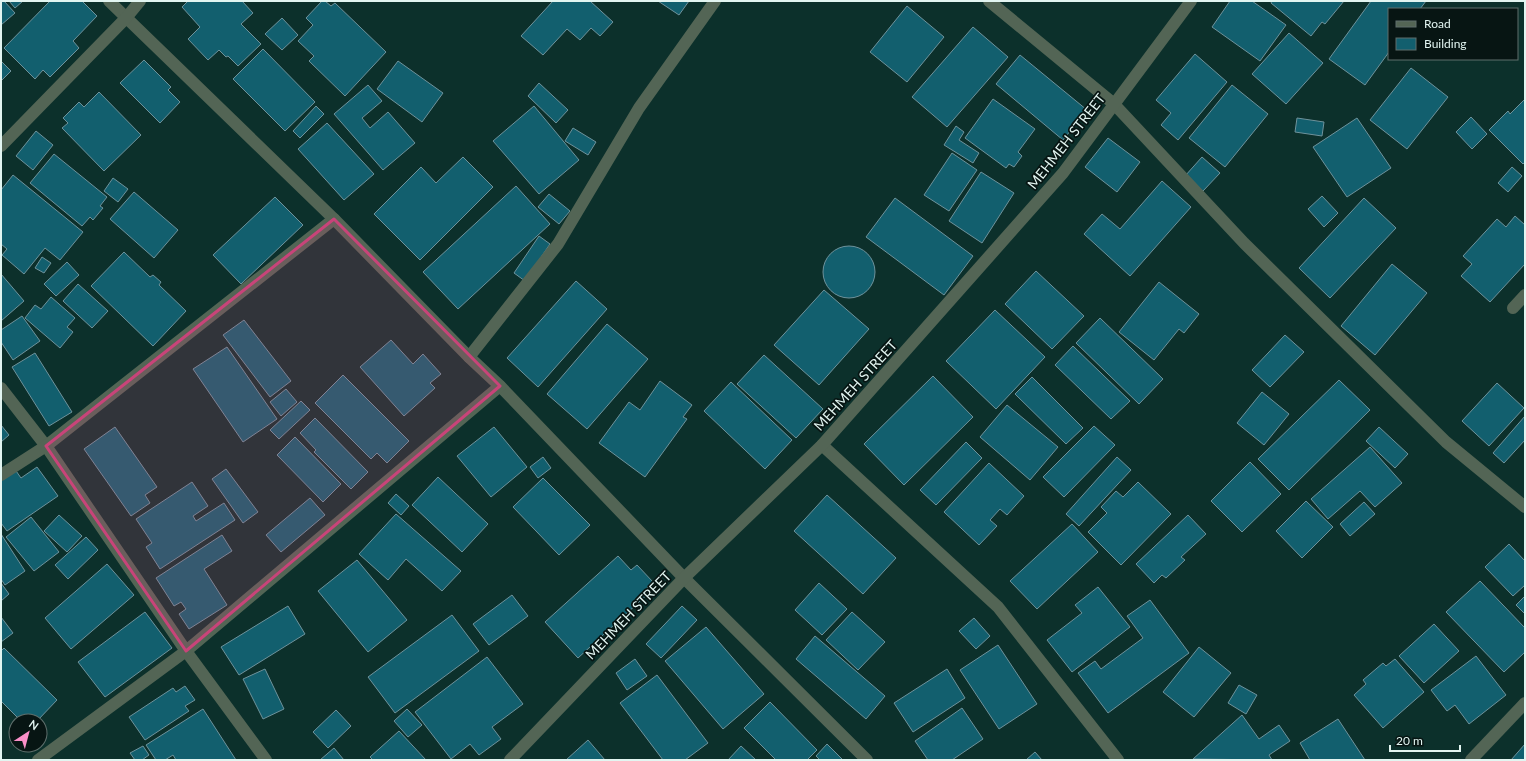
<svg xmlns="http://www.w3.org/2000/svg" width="1526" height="761" font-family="Lato,sans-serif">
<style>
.building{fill:#125f6e;stroke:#6e929b}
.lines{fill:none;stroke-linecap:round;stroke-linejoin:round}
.minor{stroke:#536555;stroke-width:12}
.marked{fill:#c84479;fill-opacity:0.2;stroke:#c84479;stroke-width:3;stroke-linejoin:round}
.labels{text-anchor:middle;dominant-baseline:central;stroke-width:3.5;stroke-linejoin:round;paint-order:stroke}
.street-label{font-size:14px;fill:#e2f5f1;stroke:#071513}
</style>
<rect width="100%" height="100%" fill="#0c302b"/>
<!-- building -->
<g class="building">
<polygon points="1,1 4,1 15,13 1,25"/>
<polygon points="9,1 23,1 15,8"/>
<polygon points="50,1 82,1 97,16 73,41 79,48 50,77 43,70 35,79 4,48"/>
<polygon points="188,1 242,1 253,13 241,24 261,44 238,66 228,56 226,57 219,50 208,60 188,39 200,27 182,7"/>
<polygon points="322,1 325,1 331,6 335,3 386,52 345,96 309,61 314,56 298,41 313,25 306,18"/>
<polygon points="553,1 590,1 613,22 600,36 591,28 580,40 567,29 543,55 521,36"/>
<polygon points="658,1 689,1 679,15"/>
<polygon points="1230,1 1252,1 1286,25 1260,61 1212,27"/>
<polygon points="1272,1 1344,1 1325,24 1322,22 1311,36 1271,3"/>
<polygon points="1371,1 1426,1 1420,9 1389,9 1389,52 1365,85 1329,59"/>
<polygon points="907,6 944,37 907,82 870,52"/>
<polygon points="282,18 298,35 282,50 265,34"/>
<polygon points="973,27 1008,57 947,127 912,97"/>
<polygon points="1289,33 1323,63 1286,104 1252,74"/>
<polygon points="263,49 315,102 285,131 233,79"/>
<polygon points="1195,54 1227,82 1178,140 1161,125 1171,113 1156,100"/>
<polygon points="1020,55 1087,110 1063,140 996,84"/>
<polygon points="144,60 171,87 168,90 180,102 160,123 120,83"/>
<polygon points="1,61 11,71 1,81"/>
<polygon points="398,61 443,93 422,122 377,89"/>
<polygon points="1411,68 1448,97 1407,149 1370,120"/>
<polygon points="539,83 568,110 556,123 528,96"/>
<polygon points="368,85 382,101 362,118 370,128 388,112 415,143 383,170 334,114"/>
<polygon points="1232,85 1268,114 1225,167 1189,138"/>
<polygon points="99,92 141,135 104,171 62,128 68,123 63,118 79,102 84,107"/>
<polygon points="993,99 1035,129 1018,152 1022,156 1014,167 1009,164 1006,168 965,138"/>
<polygon points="1525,99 1525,162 1523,164 1489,130 1508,111 1510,114"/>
<polygon points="316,106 324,114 300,138 293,131"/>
<polygon points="534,106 579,160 539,194 493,141"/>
<polygon points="1471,117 1487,134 1472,149 1456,132"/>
<polygon points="1297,118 1324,122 1322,136 1295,132"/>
<polygon points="1357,118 1391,168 1347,197 1313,147"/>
<polygon points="327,123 374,174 344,200 298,149"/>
<polygon points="956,126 964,132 959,140 979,153 973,163 944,145"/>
<polygon points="573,128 596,142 588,155 565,141"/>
<polygon points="36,131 53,145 33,170 16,156"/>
<polygon points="1108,138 1140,162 1117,192 1085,167"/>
<polygon points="952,153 977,170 949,211 924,195"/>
<polygon points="54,154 107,197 100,206 103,208 93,220 90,217 82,226 30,183"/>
<polygon points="463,157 493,187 420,260 374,214 421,167 436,183"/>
<polygon points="1202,157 1220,173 1203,191 1185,176"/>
<polygon points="1512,167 1522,176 1508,192 1498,183"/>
<polygon points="981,172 1014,193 982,243 949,221"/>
<polygon points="13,175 83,232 60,260 45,248 24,274 2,255 7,249 1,244 1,190"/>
<polygon points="113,178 128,189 118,202 104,191"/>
<polygon points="1162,181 1191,207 1130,276 1084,234 1102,214 1120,229"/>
<polygon points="516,186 550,224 458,309 423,272"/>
<polygon points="134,192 178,230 154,258 110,219"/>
<polygon points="549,194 570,211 559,224 538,207"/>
<polygon points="1322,196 1338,213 1324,227 1308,209"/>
<polygon points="275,197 303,225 241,284 213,255"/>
<polygon points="895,198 973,256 944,295 866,237"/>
<polygon points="1364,198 1396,228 1330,298 1299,268"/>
<polygon points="1515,216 1525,225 1525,264 1490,302 1461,276 1472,264 1463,256 1497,219 1506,227"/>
<polygon points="539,236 550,244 525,281 514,273"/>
<circle cx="849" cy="272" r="26"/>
<polygon points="124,252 150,277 153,275 161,282 159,285 186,311 153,346 91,286"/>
<polygon points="42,257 51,263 44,273 35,268"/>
<polygon points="67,262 79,275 56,296 44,284"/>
<polygon points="1392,264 1427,293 1375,355 1341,326"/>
<polygon points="1036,271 1084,316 1052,349 1005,304"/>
<polygon points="1,274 24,301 1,321"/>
<polygon points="576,281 607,309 538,387 507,358"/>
<polygon points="1159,282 1199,314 1184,333 1179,329 1154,360 1119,332"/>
<polygon points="78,284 108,311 92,328 63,301"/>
<polygon points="824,290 869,329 819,385 774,345"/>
<polygon points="51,297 75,318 67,327 73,332 60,348 25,318 35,305 41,309"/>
<polygon points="995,310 1045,357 996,409 946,361"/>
<polygon points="22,316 40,341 13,360 1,342 1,330"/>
<polygon points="1100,318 1163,379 1139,404 1076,343"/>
<polygon points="244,320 291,381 270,397 223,335"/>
<polygon points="607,324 648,359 587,429 547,394"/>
<polygon points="1285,335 1304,352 1270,387 1252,370"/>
<polygon points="391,340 413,364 423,354 441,374 430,383 435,388 404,416 360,367"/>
<polygon points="1073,346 1130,401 1111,419 1055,365"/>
<polygon points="227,347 277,419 243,442 193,369"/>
<polygon points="35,353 72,412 49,426 12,367"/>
<polygon points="764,355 823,409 796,438 737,384"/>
<polygon points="343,375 409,441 387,463 377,453 371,459 315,403"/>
<polygon points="933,376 973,417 904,485 864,444"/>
<polygon points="1032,377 1083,428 1066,444 1015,394"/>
<polygon points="1339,380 1370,410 1289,490 1258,459"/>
<polygon points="660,381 692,405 683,417 687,419 645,477 599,443 629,402 640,410"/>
<polygon points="731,382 792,440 765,469 704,411"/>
<polygon points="1497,383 1524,408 1489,446 1462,421"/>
<polygon points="286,389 297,402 281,416 270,402"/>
<polygon points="1262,392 1289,414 1264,445 1237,423"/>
<polygon points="301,401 310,410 279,439 270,430"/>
<polygon points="1007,405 1058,447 1030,480 980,437"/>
<polygon points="1525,416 1525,440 1504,463 1493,453"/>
<polygon points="315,418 368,472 351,489 314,452 316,450 300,433"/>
<polygon points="1,425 9,435 1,442"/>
<polygon points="1094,426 1115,445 1064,497 1043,477"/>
<polygon points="115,427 157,487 145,495 150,503 131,516 84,449"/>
<polygon points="494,427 527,467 491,497 457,456"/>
<polygon points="1379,427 1408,454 1395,468 1366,441"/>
<polygon points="295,437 341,484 323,502 277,455"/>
<polygon points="966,442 982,458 936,505 920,490"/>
<polygon points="1370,447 1402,483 1375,507 1360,491 1328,519 1311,499"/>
<polygon points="543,457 551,468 538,478 530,467"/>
<polygon points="1117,457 1131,470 1079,526 1066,514"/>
<polygon points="1250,462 1281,494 1242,532 1211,501"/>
<polygon points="989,463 1024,496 1007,515 1000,509 990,520 997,526 979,545 944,512"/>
<polygon points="37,467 58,496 7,531 1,523 1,478 14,468 21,478"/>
<polygon points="226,469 258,512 243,523 212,479"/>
<polygon points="438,477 488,524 462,552 412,505"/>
<polygon points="543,478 590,525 559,555 513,507"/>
<polygon points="192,482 208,506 193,516 196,521 224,503 235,520 160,569 146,547 152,543 136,519"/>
<polygon points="1138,482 1171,514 1121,565 1088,532 1107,513 1101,507 1116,491 1123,497"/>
<polygon points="396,494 409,506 401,515 388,503"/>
<polygon points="827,495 896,558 863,594 794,531"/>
<polygon points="310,498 325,515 281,552 266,535"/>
<polygon points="1306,501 1333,527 1302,558 1276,531"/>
<polygon points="1364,502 1375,514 1350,536 1340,524"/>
<polygon points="396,514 461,571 442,591 406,559 388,580 359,554"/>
<polygon points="59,515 82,536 67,552 44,531"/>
<polygon points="1188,515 1206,534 1181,557 1185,560 1166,578 1162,575 1154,583 1136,564"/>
<polygon points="31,517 59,552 34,571 6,537"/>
<polygon points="1072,524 1098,552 1037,609 1010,581"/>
<polygon points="1,534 25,571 5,585 1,579"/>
<polygon points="222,535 232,551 204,569 227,605 189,629 179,614 186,609 181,602 174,606 156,578"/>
<polygon points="86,537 98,550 68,579 55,565"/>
<polygon points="1509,544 1525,561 1525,585 1513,596 1485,567"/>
<polygon points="618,556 631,570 637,565 653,582 647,587 651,591 578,658 545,622"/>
<polygon points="357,560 407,620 368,652 318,591"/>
<polygon points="107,564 134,595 71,649 45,618"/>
<polygon points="1480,581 1525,628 1525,652 1504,672 1446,612"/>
<polygon points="1,583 9,594 1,601"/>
<polygon points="819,583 847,609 822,635 795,610"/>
<polygon points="1098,587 1130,627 1072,672 1047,640 1082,613 1075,605"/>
<polygon points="512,595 528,616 489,645 473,624"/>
<polygon points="1525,596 1525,614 1516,605"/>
<polygon points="1150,600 1189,653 1108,713 1078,673 1095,661 1101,669 1143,638 1127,616"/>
<polygon points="288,606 305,634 239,675 221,647"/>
<polygon points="682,606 697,620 661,658 646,644"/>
<polygon points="145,612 172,648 105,697 78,662"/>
<polygon points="852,612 885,642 858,670 826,640"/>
<polygon points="452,615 479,651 395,713 368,677"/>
<polygon points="1,617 13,633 1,642"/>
<polygon points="974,618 990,636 976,649 959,631"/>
<polygon points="1434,624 1459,651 1424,683 1399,656"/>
<polygon points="706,627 764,694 723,729 665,661"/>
<polygon points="815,636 885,696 866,719 796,659"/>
<polygon points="998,645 1037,704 999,729 960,670"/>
<polygon points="1199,647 1231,673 1194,717 1163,692"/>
<polygon points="4,648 57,700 37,721 21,721 1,701 1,651"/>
<polygon points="1476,656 1506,695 1469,724 1455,705 1447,711 1431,690"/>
<polygon points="487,657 523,704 492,727 501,739 479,755 470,744 451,759 415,712"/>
<polygon points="635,659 647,676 627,690 616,673"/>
<polygon points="1395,659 1424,692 1383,728 1354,695 1366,684 1363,680 1383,663 1386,666"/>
<polygon points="265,669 284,709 263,719 243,679"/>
<polygon points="947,669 965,698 913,732 894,703"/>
<polygon points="657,675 708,743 685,760 663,760 620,703"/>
<polygon points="1239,685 1257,695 1246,714 1228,703"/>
<polygon points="185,686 195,700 185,706 189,711 145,740 129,717 173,688 176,692"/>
<polygon points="770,702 817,750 807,760 776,760 744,728"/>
<polygon points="962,708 983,739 952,760 928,760 915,741"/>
<polygon points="203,709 236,760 176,760 173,755 165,760 156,760 146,745"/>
<polygon points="407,709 422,725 408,737 394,721"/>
<polygon points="336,710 351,726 328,748 313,732"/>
<polygon points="1242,715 1259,739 1279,725 1290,741 1269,755 1272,760 1193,759"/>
<polygon points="1338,719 1365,760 1310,760 1300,743"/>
<polygon points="399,731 426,760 373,760 370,757"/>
<polygon points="588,740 605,760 566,760"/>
<polygon points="827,744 843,760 820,760 816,756"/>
<polygon points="1525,744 1525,760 1511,760"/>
<polygon points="143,746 149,755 142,760 135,760 130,753"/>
<polygon points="741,746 756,760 728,760"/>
<polygon points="334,748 344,760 320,760"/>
<polygon points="1035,752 1042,760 1026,760"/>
</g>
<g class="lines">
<!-- minor -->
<g class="minor">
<polyline points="109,1 334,219 469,357 500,386 684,578 867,760"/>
<polyline points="989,1 1114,104 1244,243 1446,442 1525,507"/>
<polyline points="1,146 126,18 140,1"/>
<polyline points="1513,308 1525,295"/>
<polyline points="469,357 558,244 639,108 715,1"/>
<polyline points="1,388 46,446 186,651 266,760"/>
<polyline points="822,445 998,607 1118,760"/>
<polyline points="1,475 46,446 334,219"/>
<polyline points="38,760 186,651 500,386"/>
<polyline points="510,760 684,578 822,445 1063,173 1191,1"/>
<polyline points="1471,760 1525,703"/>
</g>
</g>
<!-- marked area -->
<path class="marked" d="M334,219L500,386L186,651L46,446Z"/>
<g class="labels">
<!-- street labels -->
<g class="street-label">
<text transform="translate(1066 141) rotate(-52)">MEHMEH STREET</text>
<text transform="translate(855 385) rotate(-48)">MEHMEH STREET</text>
<text transform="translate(628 615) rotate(-46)">MEHMEH STREET</text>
</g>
</g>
<!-- border -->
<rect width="1526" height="761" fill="none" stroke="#e2f5f1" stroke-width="4"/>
<!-- legend -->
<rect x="1388" y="8" width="130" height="52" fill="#071513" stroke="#5f6f6c"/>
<rect x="1396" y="21" width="20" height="6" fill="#536555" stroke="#5f6f6c"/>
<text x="1424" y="28" font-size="12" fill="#e2f5f1">Road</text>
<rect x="1396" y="38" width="20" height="12" fill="#125f6e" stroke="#5f6f6c"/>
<text x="1424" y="48" font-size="12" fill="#e2f5f1">Building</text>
<!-- north arrow -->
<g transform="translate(28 733) rotate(36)"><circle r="19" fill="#071513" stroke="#5f6f6c"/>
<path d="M0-3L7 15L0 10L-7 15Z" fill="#fa8fc8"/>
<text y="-6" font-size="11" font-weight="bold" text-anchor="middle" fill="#e2f5f1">N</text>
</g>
<!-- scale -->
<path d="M1390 745v6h70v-6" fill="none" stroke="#e2f5f1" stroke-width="2"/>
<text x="1396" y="745" font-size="12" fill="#e2f5f1" stroke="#071513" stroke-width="3" paint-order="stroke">20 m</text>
</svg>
